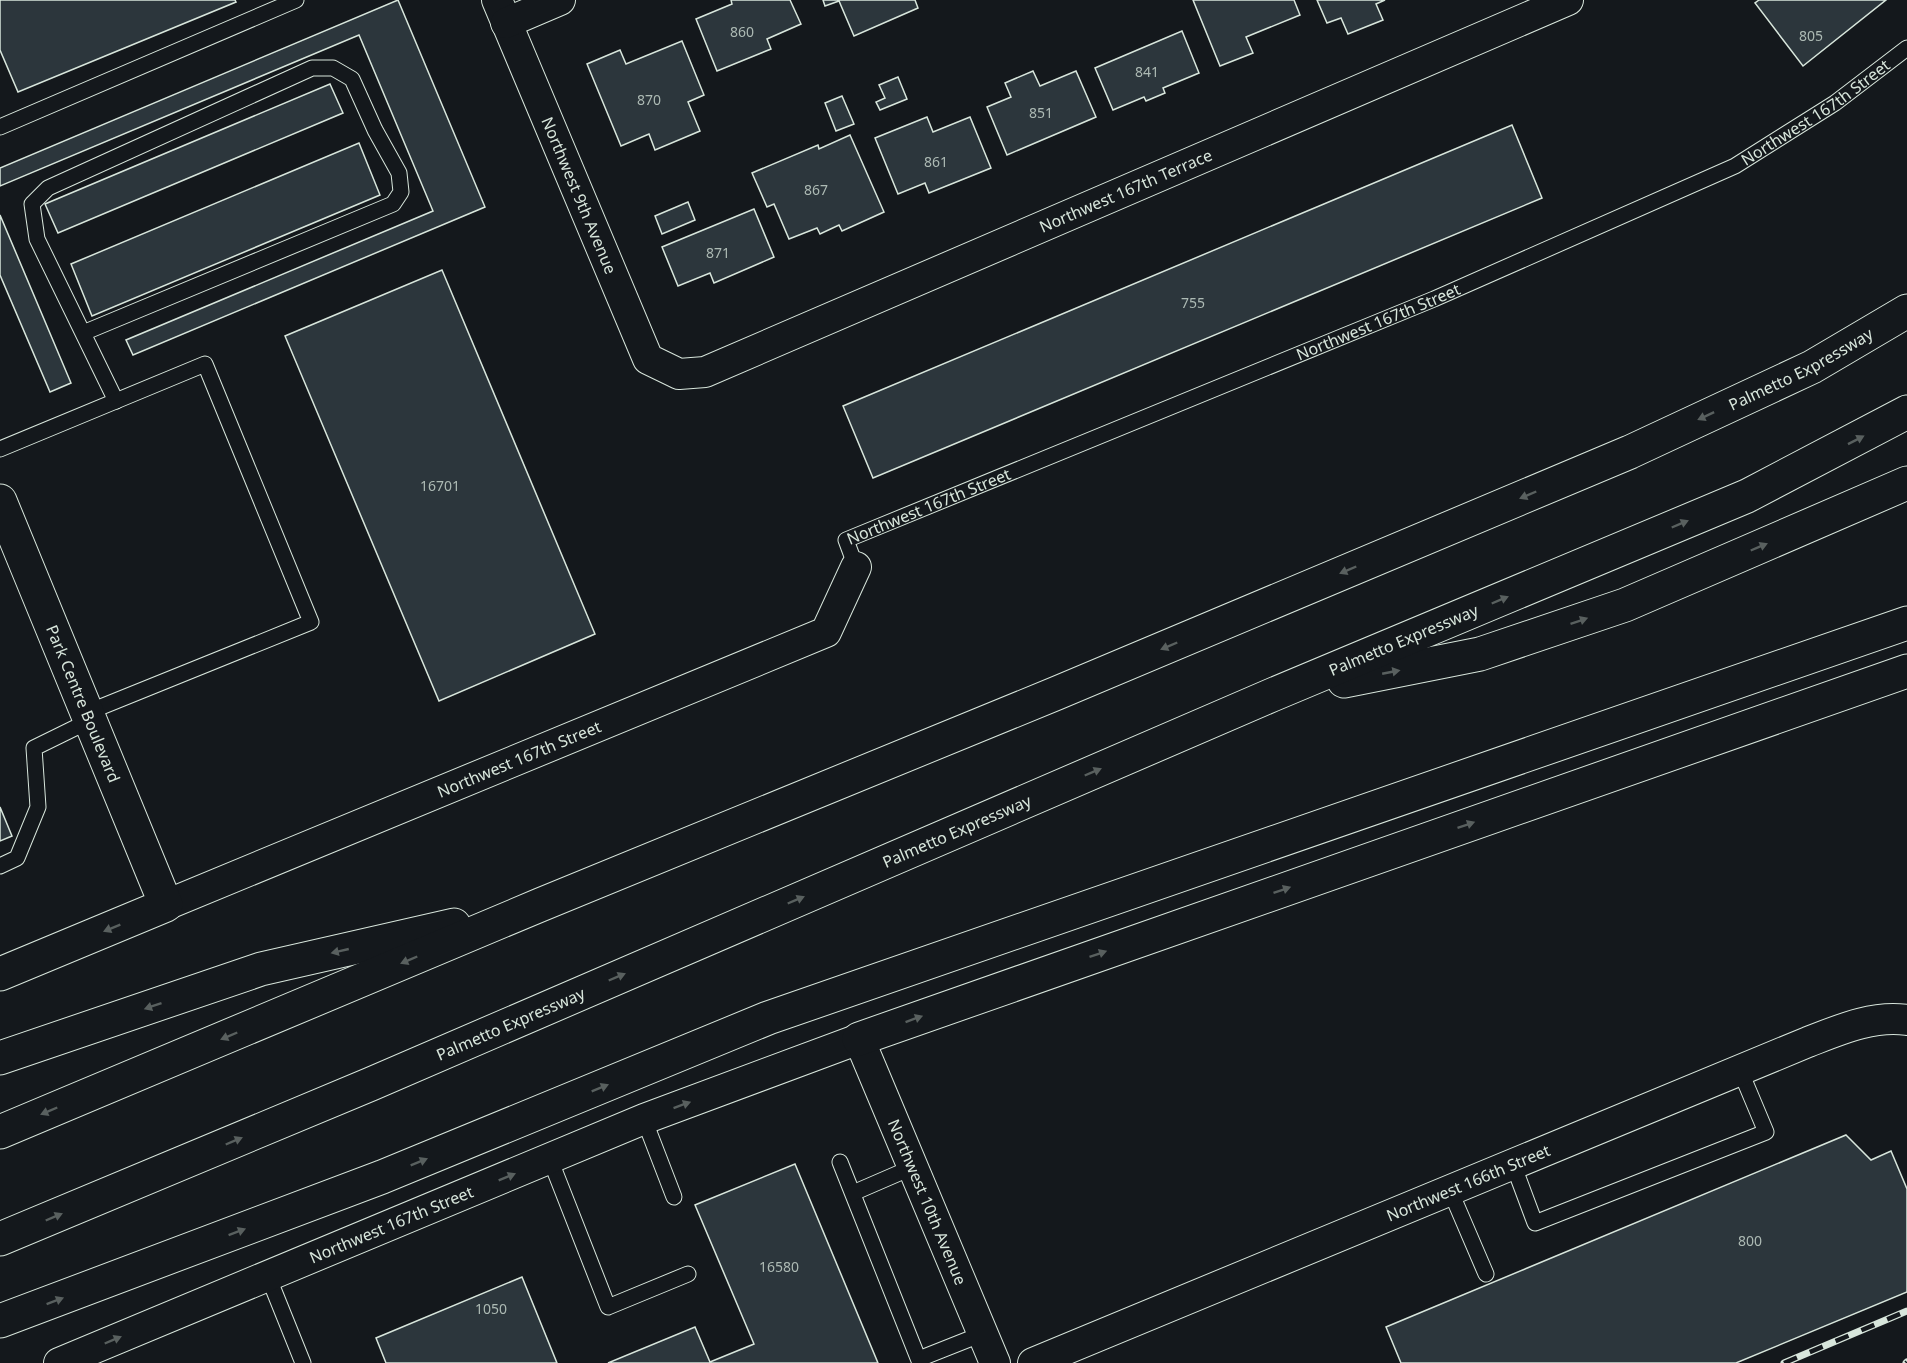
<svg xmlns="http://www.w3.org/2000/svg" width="1907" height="1363" font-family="'Noto Sans',sans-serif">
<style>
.building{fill:#2c363c;stroke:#d8e6dc;stroke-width:1.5}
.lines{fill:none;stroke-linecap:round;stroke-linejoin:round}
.lane-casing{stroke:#d8e6dc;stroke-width:17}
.street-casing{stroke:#d8e6dc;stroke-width:32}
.secondary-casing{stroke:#d8e6dc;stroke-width:35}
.highway-casing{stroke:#d8e6dc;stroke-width:35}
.lane{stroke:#14181c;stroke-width:15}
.street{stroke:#14181c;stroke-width:30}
.secondary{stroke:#14181c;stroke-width:33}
.highway{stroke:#14181c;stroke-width:33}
.rail-casing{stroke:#d8e6dc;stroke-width:7}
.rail{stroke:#14181c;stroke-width:4.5;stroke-dasharray:14;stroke-linecap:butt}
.oneway{fill:#59605f}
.labels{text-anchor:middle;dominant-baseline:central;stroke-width:4.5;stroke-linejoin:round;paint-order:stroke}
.number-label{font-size:14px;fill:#adbab4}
.street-label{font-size:16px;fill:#d8e6dc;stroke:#14181c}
</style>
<rect width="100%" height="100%" fill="#14181c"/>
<!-- building -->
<g class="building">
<polygon points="0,0 235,0 236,2 18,92 0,50"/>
<polygon points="398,0 485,207 133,355 126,340 433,211 359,35 0,186 0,168"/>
<polygon points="731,0 790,0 801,24 767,39 771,49 717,71 696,19 732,4"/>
<polygon points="823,0 915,0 918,8 854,36 839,1 825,6"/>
<polygon points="1193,0 1294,0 1300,15 1246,37 1253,53 1220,66"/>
<polygon points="1317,0 1385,0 1376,4 1383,20 1348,34 1341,18 1327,23"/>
<polygon points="1759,0 1886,0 1803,66 1755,3"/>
<polygon points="1182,31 1199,73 1163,88 1165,93 1146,101 1144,97 1113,110 1095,68"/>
<polygon points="682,41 704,95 688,102 700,131 655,150 649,134 621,146 587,64 620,50 626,64"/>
<polygon points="1033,71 1040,86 1076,71 1096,117 1007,155 987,107 1011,97 1005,83"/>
<polygon points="898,77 907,99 880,110 876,102 885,98 879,85"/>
<polygon points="330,84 343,113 58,233 45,204"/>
<polygon points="842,96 854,124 836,131 825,103"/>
<polygon points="927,117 933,132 970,117 991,168 929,193 925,183 898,194 875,138"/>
<polygon points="1512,125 1542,198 873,478 843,406"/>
<polygon points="850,135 884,212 842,231 839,225 820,234 817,228 789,239 774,204 767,207 752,173 818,145 819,149"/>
<polygon points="359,143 380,195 92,316 71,264"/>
<polygon points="688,202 695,220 662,234 655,216"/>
<polygon points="754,209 774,257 714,283 710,273 678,286 662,247"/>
<polygon points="0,215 71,383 50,392 0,275"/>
<polygon points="442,270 595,634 439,701 285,336"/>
<polygon points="0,807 12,836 0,841"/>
<polygon points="1846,1135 1871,1160 1891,1151 1907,1189 1907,1292 1736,1363 1401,1363 1386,1327"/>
<polygon points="795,1164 878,1363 608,1363 695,1327 710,1362 754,1344 695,1205"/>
<polygon points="522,1277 557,1363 386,1363 376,1338"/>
</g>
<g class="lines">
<!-- lane casing -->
<g class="lane-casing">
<g id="lane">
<polyline points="0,127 296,0"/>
<polyline points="83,333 393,204 401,192 399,173 375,130 352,79 333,68 312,68 48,188 32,204 37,239 116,401"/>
<polyline points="0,449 205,364 311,622 86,713"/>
<path id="s1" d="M856,567L846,540L1434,299L1735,166L1835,103L1907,48"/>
<polyline points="0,866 17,858 38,807 34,748 89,721"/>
<polyline points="644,1119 674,1197"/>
<polyline points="550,1159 608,1307 688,1274"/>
<polyline points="840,1162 920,1363"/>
<polyline points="1513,1164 1535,1223 1766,1132 1740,1070"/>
<polyline points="1450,1190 1486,1274"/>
<polyline points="853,1193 913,1167"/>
<polyline points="268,1276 303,1363"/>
<polyline points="919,1359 982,1334"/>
</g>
</g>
<!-- street casing -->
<g class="street-casing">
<g id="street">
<path id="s2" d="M497,0L648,359L679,374L705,372L1568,0"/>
<polyline points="506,23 560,0"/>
<path id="s3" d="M166,905L826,632L856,567"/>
<path id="s4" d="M59,1363L644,1119L859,1039L995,1363"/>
<path id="s5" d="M1033,1363L1808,1042C1839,1030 1873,1015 1907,1020"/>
</g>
</g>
<!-- secondary casing -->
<g class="secondary-casing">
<g id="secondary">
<path id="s6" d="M0,501L166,905L0,974"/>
</g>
</g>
<!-- highway casing -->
<g class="highway-casing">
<g id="highway">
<polyline points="1344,681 1480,654 1625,605 1907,483"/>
<polyline points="859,1039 1907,671"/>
<polyline points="0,1058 261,969 454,925"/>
<path id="s7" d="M0,1132L540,905L1057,693L1630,452L1812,367L1907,311"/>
<path id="s8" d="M0,1239L371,1084L1272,695L1747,496L1907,412"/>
<polyline points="0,1321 382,1177 768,1018 1907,623"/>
</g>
</g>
<!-- lane -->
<use href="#lane" class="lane"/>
<!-- street -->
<use href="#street" class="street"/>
<!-- secondary -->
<use href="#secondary" class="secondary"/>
<!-- highway -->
<use href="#highway" class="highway"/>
<!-- rail casing -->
<g class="rail-casing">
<g id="rail">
<polyline points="1784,1363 1907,1311"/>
<polyline points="1906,1363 1907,1362"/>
</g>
</g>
<!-- rail -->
<use href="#rail" class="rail"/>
</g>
<!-- one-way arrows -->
<defs><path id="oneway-solid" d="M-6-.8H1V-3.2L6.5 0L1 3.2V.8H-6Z" transform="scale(1.5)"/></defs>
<g class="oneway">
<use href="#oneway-solid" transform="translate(1706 416) rotate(155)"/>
<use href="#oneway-solid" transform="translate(1856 440) rotate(-27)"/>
<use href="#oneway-solid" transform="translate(1528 495) rotate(157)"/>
<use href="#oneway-solid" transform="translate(1680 524) rotate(-23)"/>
<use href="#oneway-solid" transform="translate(1759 547) rotate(-23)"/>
<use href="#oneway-solid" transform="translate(1348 570) rotate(157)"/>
<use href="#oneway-solid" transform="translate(1500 600) rotate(-23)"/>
<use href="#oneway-solid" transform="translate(1579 621) rotate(-19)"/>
<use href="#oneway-solid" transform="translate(1169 646) rotate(157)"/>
<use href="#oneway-solid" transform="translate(1391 672) rotate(-11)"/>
<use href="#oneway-solid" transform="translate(1093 772) rotate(-23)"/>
<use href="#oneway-solid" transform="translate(1466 825) rotate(-19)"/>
<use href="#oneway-solid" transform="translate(1282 890) rotate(-19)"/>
<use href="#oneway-solid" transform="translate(796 900) rotate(-23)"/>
<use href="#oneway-solid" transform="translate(112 928) rotate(158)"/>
<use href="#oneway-solid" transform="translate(340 951) rotate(167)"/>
<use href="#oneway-solid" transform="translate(1098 954) rotate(-19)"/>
<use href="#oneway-solid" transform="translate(409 960) rotate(157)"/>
<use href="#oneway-solid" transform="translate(617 977) rotate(-23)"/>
<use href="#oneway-solid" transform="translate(153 1006) rotate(161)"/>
<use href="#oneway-solid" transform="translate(914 1019) rotate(-20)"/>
<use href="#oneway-solid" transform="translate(229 1036) rotate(157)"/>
<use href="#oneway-solid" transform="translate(600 1088) rotate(-22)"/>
<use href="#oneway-solid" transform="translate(682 1105) rotate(-20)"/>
<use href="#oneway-solid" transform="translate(49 1111) rotate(157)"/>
<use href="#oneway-solid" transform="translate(234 1141) rotate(-23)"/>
<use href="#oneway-solid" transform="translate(419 1162) rotate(-22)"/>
<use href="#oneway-solid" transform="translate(507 1177) rotate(-22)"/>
<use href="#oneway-solid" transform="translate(54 1217) rotate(-23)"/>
<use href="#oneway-solid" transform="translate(237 1232) rotate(-21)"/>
<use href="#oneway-solid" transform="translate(55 1301) rotate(-21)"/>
<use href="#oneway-solid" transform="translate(113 1340) rotate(-23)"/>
</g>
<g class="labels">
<!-- number labels -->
<g class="number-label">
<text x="742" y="31">860</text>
<text x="1811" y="35">805</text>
<text x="1147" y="71">841</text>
<text x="649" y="99">870</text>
<text x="1041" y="112">851</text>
<text x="936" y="161">861</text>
<text x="816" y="189">867</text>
<text x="718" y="252">871</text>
<text x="1193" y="302">755</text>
<text x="440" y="485">16701</text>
<text x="1750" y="1240">800</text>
<text x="779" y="1266">16580</text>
<text x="491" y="1308">1050</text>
</g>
<!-- street labels -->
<g class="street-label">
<text stroke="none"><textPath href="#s1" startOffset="1090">Northwest 167th Street</textPath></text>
<text stroke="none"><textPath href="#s2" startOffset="908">Northwest 167th Terrace</textPath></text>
<text stroke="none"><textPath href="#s2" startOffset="212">Northwest 9th Avenue</textPath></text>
<text stroke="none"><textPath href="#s1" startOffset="604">Northwest 167th Street</textPath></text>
<text stroke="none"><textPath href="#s7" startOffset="1956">Palmetto Expressway</textPath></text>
<text stroke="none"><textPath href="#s1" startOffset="118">Northwest 167th Street</textPath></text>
<text stroke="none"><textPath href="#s8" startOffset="1526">Palmetto Expressway</textPath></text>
<text stroke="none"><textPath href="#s6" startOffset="219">Park Centre Boulevard</textPath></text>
<text stroke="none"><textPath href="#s3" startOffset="382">Northwest 167th Street</textPath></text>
<text stroke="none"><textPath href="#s8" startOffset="1040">Palmetto Expressway</textPath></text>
<text stroke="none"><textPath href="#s8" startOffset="554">Palmetto Expressway</textPath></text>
<text stroke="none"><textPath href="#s5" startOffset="471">Northwest 166th Street</textPath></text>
<text stroke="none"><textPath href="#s4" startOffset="1040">Northwest 10th Avenue</textPath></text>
<text stroke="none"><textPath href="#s4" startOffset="360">Northwest 167th Street</textPath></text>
</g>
</g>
</svg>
